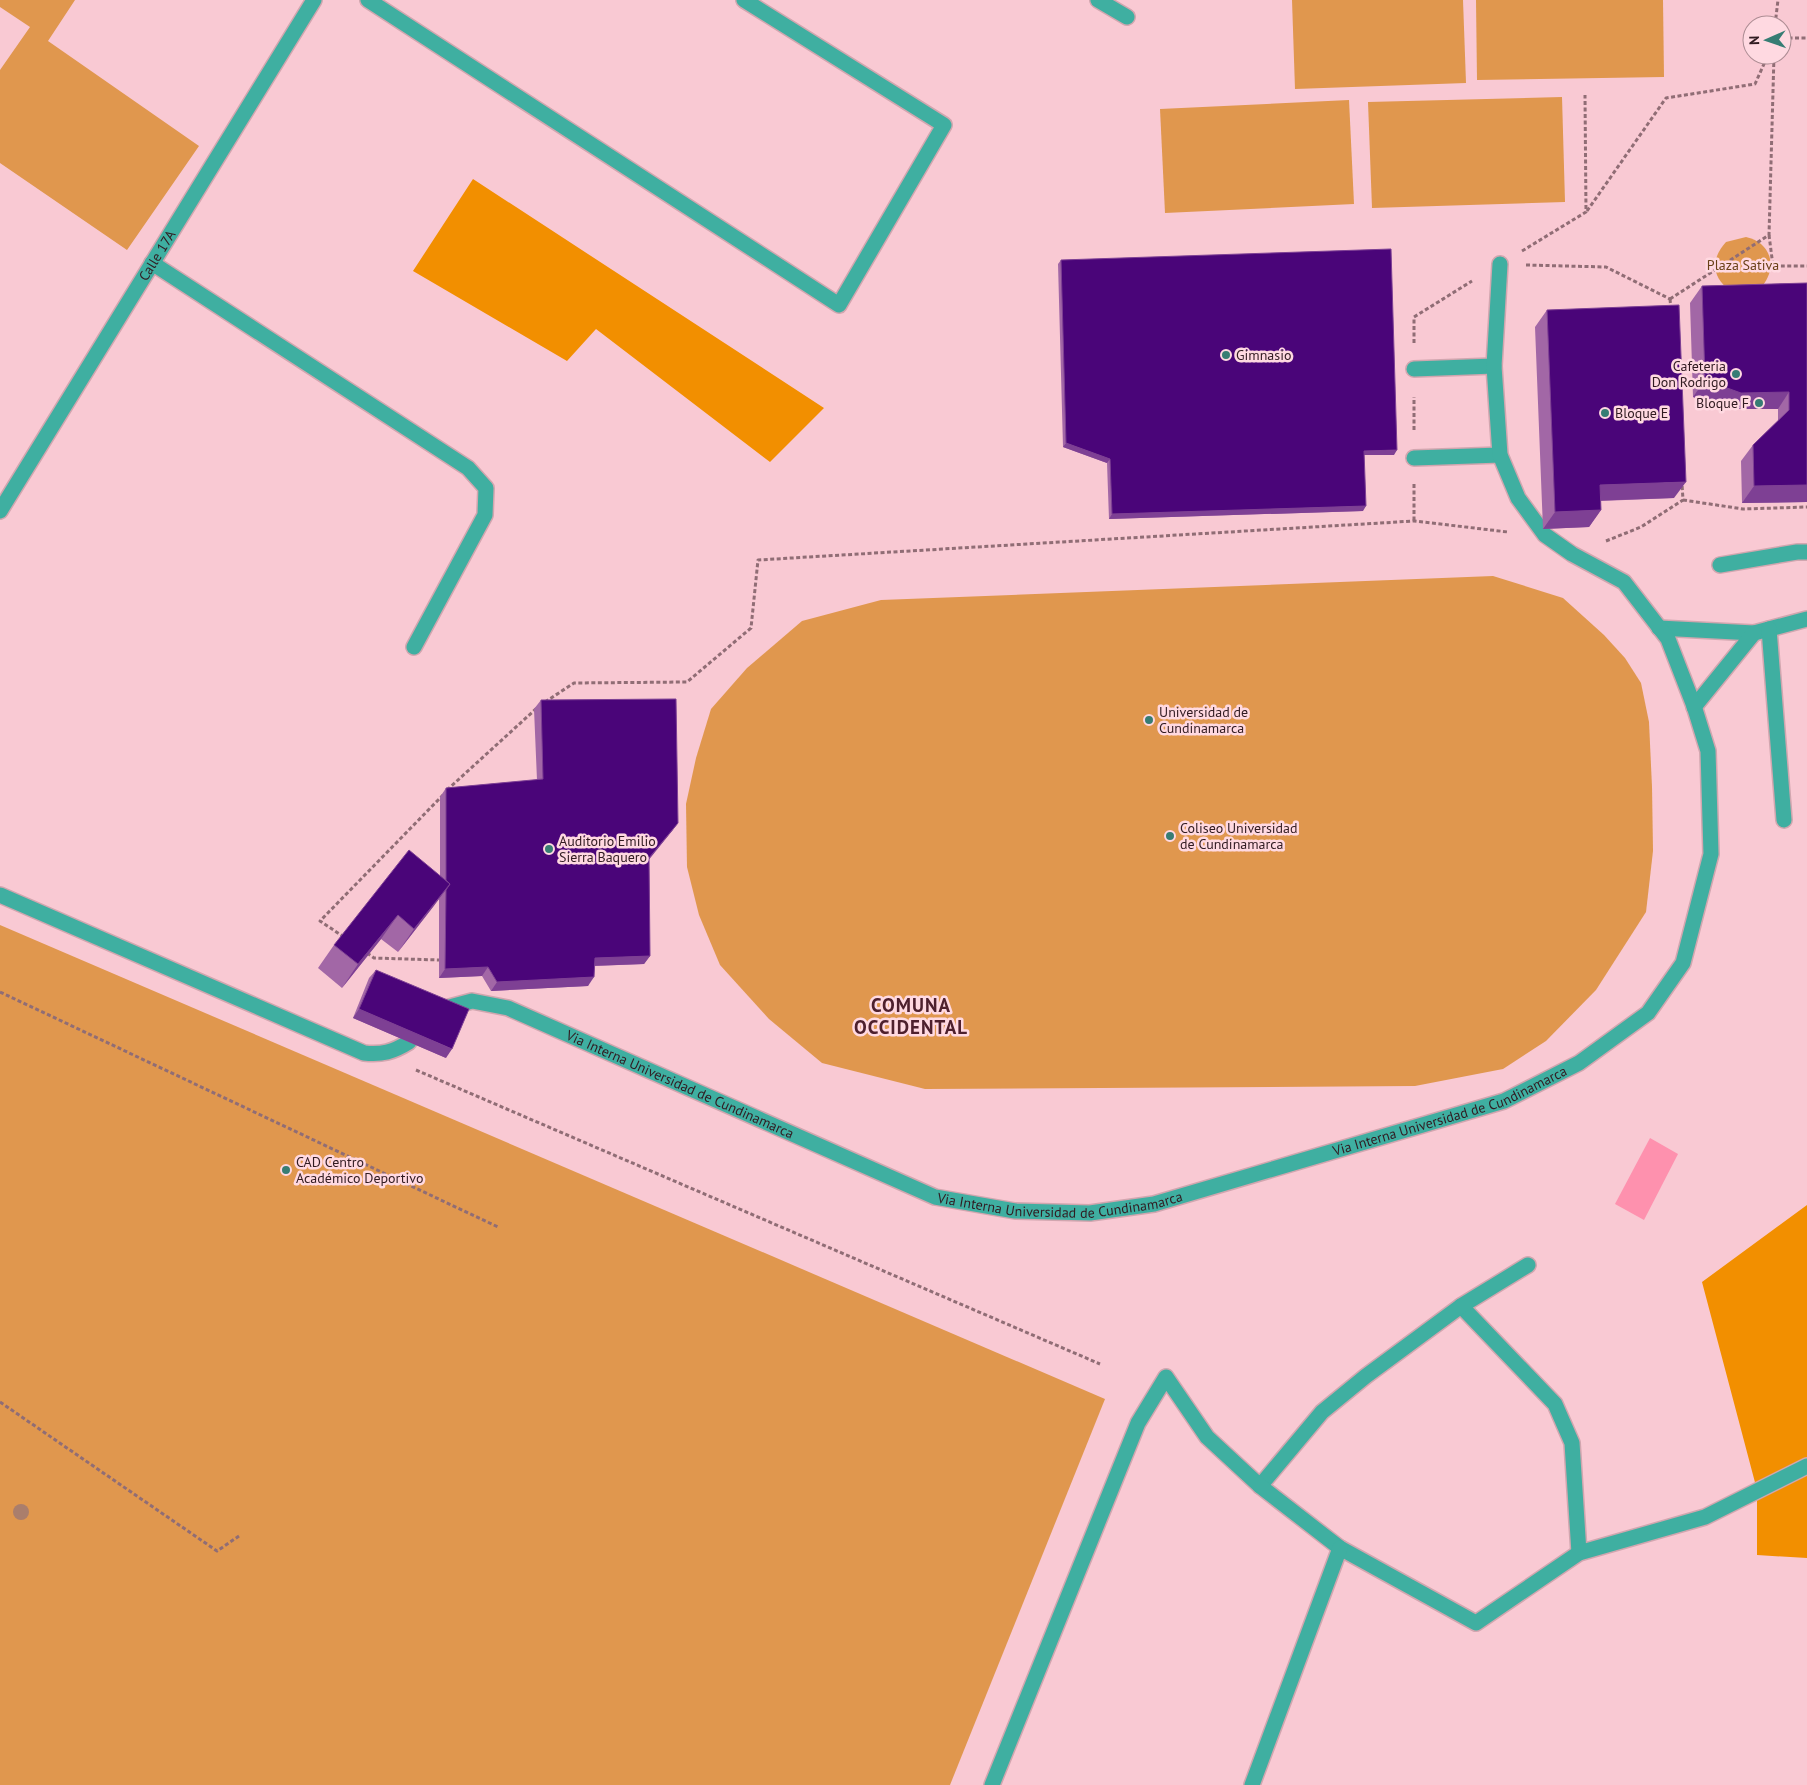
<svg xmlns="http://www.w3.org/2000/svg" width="1807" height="1785" font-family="'PT Sans',sans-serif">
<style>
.green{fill:#e0974e}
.forest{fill:#f28f00}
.water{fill:#fe91ae}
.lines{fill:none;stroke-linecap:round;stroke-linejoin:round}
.minor-casing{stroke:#d1a6af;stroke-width:18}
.path{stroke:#906d75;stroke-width:3;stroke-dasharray:4 2.5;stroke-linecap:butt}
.minor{stroke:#3fafa1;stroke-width:15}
.tree{fill:#aa7e6c}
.wall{fill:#a267a6}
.shaded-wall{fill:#7e4094}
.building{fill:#4a0579;stroke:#7e4094}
.poi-dot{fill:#377d74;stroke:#ffd9e1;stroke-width:2}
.labels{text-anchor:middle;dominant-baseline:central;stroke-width:5;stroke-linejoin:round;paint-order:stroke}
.street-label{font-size:14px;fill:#311b21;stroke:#ffd9e1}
.park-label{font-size:14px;fill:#6a4117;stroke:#ffd9e1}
.poi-label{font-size:14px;fill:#311b21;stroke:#ffd9e1;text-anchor:start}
.district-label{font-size:19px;font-weight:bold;letter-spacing:1px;fill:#4e202d;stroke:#ffd9e1}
</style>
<rect width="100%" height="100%" fill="#f9c9d3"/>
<!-- green -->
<g class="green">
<polygon points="0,0 75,0 48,41 199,146 127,250 0,163 0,70 30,27 0,7"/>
<polygon points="1292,0 1463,0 1466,83 1295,89"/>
<polygon points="1476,0 1663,0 1664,77 1477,80"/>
<polygon points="1562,97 1565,202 1372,208 1368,102"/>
<polygon points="1349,100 1354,204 1165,213 1160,109"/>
<path d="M1746,237C1770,242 1778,266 1763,285L1730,290C1711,277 1711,258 1726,242Z"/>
<polygon points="1493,576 1563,598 1604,635 1625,658 1641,683 1649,722 1652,787 1653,851 1646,912 1596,990 1546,1041 1503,1069 1415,1086 925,1089 822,1063 769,1019 720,965 699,915 687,867 686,804 696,758 711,709 747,668 802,621 881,600"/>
<polygon points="0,925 1105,1399 950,1785 0,1785"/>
</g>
<!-- forest -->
<g class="forest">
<polygon points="473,179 824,408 770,462 596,329 567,361 413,271"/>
<polygon points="1807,1205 1807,1558 1757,1555 1757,1490 1702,1282"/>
</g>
<!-- water -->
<polygon class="water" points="1650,1138 1678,1154 1644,1220 1615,1204"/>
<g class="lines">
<!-- minor casing -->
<g class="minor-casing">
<g id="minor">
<polyline points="368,0 839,305 944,125 744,0"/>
<polyline points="1098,0 1127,17"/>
<polyline points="152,263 468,468 486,488 485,515 414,647"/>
<polyline points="1414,369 1494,366"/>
<polyline points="1414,458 1500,455"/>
<path id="s1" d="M0,511L314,0"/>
<polyline points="1720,565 1797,552 1807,552"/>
<polyline points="1659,628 1754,633 1807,619"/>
<polyline points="1769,629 1784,820"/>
<polyline points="1694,707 1754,633"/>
<path d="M0,895L364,1053C382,1055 393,1052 409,1042"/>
<path id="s2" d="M442,1009L472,1001L508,1008L935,1197L1015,1211L1090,1213L1154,1204L1504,1101L1579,1063L1648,1013L1683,963L1711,854L1708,751L1694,706L1668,639L1624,582L1572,554L1545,535L1518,498L1500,455L1494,366L1500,264"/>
<polyline points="1461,1306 1555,1404 1572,1443 1579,1553"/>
<polyline points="1260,1486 1322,1412 1366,1376 1461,1306 1528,1265"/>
<polyline points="992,1785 1138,1423 1166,1377 1207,1437 1260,1486 1340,1548 1476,1623 1579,1553 1705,1517 1807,1466"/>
<polyline points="1252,1785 1340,1548"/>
</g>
</g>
<!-- path -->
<g class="path">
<polyline points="1775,25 1778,0"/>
<polyline points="1782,38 1807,38"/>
<polyline points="1587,211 1666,98 1755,84 1768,55"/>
<polyline points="1769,235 1773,266 1807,266"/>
<polyline points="1522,251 1586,212 1585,95"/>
<polyline points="1526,265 1606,267 1670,299"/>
<polyline points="1670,299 1671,309"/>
<polyline points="1670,299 1769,235 1774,55"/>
<polyline points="1414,343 1414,317 1472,281"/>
<polyline points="1414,430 1414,397"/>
<polyline points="1414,484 1414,521"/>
<polyline points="1683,500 1743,509 1807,507"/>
<polyline points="1606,541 1641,527 1683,500 1682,484"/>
<polyline points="545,702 574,683 687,682 751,628 758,560 1414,521 1508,532"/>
<polyline points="447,790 538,707"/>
<polyline points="344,937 320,921 443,795"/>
<polyline points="367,953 374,958 439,960"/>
<polyline points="0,992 498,1227"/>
<polyline points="416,1070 1100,1364"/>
<polyline points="0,1402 217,1551 239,1536"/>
</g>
<!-- minor -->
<use href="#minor" class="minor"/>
</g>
<!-- trees -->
<circle class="tree" cx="21" cy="1512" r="8"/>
<!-- wall -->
<g class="wall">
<polygon points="1061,260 1394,455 1364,455 1363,511 1109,519 1107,463 1063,447 1058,264"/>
<polygon points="1807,283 1807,502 1742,503 1741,461 1753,445 1778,421 1778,409 1729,409 1693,397 1690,303 1702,286"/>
<polygon points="1547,310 1674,498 1601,501 1601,510 1589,527 1543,529 1535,327"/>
<polygon points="541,700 678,823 672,831 649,859 650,956 644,964 594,966 588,986 491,991 482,976 439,978 439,899 398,952 381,939 342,988 318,968 334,945 440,875 440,797 446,788 537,780 534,709"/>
<polygon points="376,970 446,1058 353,1018 369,978"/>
</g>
<!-- shaded-wall -->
<g class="shaded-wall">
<polygon points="1705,380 1789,392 1778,409 1729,409 1693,397"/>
<polygon points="1066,443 1110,459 1107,463 1063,447"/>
<polygon points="1397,450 1394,455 1361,455 1364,451"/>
<polygon points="1686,482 1674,498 1588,501 1600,485"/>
<polygon points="1807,485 1807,502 1742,503 1754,486"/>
<polygon points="1366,506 1363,511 1109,519 1112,514"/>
<polygon points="1601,510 1589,527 1543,529 1555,512"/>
<polygon points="678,823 672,831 643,867 649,858"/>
<polygon points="450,884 433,907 398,952 414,929"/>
<polygon points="398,915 381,939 342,988 358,964"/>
<polygon points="650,956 644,964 589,966 595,958"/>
<polygon points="488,967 482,976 439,978 445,969"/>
<polygon points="594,977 588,986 491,991 497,982"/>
<polygon points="359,1009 452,1049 446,1058 353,1018"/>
</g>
<!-- building -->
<g class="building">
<polygon points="1391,249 1397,450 1364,451 1366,506 1112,514 1110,459 1066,443 1061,260"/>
<polygon points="1807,283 1807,485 1754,486 1753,445 1789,410 1789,392 1741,393 1705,380 1702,286"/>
<polygon points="1679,305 1686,482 1600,485 1601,510 1555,512 1547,310"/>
<polygon points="676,699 678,823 649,858 650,956 595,958 594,977 497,982 488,967 445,969 446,890 450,884 446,880 446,788 543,779 541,700"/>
<polygon points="409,850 450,884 414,929 398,915 358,964 334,945"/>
<polygon points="376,970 469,1009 452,1049 359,1009"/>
</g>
<!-- markers -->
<g class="poi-dot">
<circle cx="1226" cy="355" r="5"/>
<circle cx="1736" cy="374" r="5"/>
<circle cx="1759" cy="403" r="5"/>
<circle cx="1605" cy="413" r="5"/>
<circle cx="1149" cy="720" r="5"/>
<circle cx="1170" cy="836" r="5"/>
<circle cx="549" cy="849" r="5"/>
<circle cx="286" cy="1170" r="5"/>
</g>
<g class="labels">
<!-- street labels -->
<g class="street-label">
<text stroke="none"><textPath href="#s1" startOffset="300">Calle 17A</textPath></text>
<text stroke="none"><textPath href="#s2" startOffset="256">Via Interna Universidad de Cundinamarca</textPath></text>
<text stroke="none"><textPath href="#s2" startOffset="1066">Via Interna Universidad de Cundinamarca</textPath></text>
<text stroke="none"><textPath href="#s2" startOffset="661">Via Interna Universidad de Cundinamarca</textPath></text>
</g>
<!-- park labels -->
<g class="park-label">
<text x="1743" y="265">Plaza Sativa</text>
</g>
<!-- poi labels -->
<g class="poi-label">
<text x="1236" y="355">Gimnasio</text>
<text x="1726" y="366" text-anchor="end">Cafeteria<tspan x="1726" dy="16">Don Rodrigo</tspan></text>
<text x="1749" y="403" text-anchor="end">Bloque F</text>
<text x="1615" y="413">Bloque E</text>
<text x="1159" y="712">Universidad de<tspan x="1159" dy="16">Cundinamarca</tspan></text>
<text x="1180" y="828">Coliseo Universidad<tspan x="1180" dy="16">de Cundinamarca</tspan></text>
<text x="559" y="841">Auditorio Emilio<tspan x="559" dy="16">Sierra Baquero</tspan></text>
<text x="296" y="1162">CAD Centro<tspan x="296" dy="16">Académico Deportivo</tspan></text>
</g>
<!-- district labels -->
<g class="district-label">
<text x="911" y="1005">COMUNA<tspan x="911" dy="22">OCCIDENTAL</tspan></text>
</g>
</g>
<!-- north arrow -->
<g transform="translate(1767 40) rotate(268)"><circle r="24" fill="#ffd9e1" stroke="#ad8d94"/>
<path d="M0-4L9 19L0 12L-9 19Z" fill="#377d74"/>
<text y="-8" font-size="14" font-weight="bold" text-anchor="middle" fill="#311b21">N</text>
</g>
</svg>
